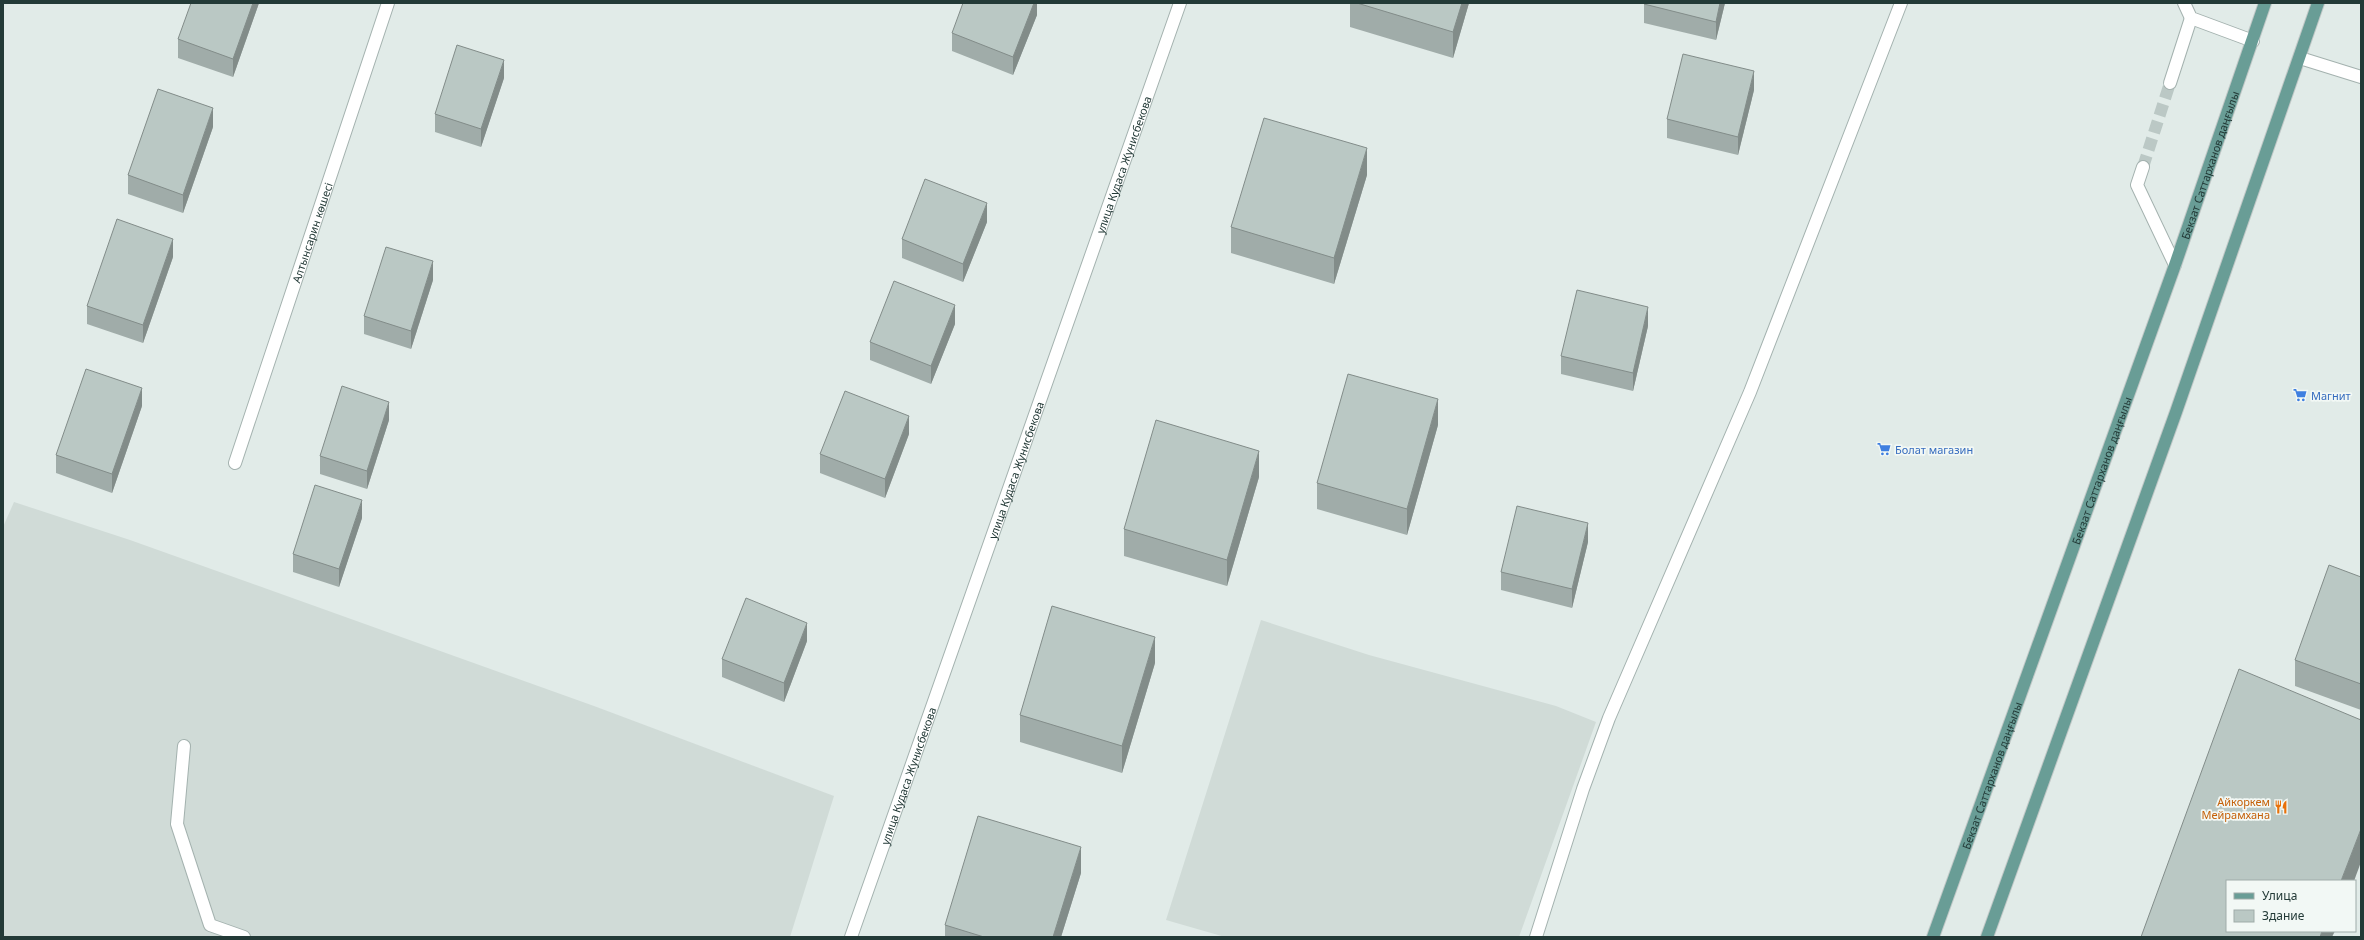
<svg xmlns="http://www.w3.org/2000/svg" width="2364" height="940" font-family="'Noto Sans',sans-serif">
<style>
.built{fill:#d0dbd7}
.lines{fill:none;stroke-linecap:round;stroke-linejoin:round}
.minor-tunnel{stroke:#bbc8c5;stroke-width:12;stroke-dasharray:12 6;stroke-linecap:butt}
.minor-casing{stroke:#a4b2af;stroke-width:14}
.major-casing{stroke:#c1c8c7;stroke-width:14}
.minor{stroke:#fff;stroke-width:12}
.major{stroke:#699d96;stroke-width:12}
.wall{fill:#a0aca9}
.shaded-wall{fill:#828c89}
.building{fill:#bac8c4;stroke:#828c89}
.labels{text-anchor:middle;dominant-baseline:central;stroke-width:3.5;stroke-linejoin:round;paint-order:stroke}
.street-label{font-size:11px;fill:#233a37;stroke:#f2f8f5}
.shop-label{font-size:11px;fill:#366cbe;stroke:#f2f8f5;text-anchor:start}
.food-label{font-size:11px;fill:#c56008;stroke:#f2f8f5;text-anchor:end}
</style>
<rect width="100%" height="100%" fill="#e1ebe8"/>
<!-- built -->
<g class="built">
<polygon points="14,502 130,540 594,706 834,796 790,937 3,937 3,527"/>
<polygon points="1261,620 1369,655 1556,706 1596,722 1519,937 1225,937 1166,920"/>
</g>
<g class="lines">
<!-- minor-tunnel -->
<polyline class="minor-tunnel" points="2143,167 2170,83"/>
<!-- minor casing -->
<g class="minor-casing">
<g id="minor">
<polyline points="2184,3 2191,18 2253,41"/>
<polyline points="2300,58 2361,77"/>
<polyline points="2170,83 2191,18"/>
<polyline points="2143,167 2137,185 2175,265"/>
<path id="s1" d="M235,463L388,3"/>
<polyline points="184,746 177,824 210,925 244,937"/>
<path id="s2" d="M851,937L1180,3"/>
<polyline points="1536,937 1583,789 1609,718 1750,392 1901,3"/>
</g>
</g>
<!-- major casing -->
<g class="major-casing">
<g id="major">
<path id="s3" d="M1933,937L2175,265L2265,3"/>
<polyline points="1987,937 2176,412 2318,3"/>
</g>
</g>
<!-- minor -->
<use href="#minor" class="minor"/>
<!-- major -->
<use href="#major" class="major"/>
</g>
<!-- wall -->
<g class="wall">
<polygon points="259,3 233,77 178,58 178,39"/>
<polygon points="1037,3 1037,15 1013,75 952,51 952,33"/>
<polygon points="1350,3 1469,3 1453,58 1350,27"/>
<polygon points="1644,3 1725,3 1716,40 1644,23"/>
<polygon points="504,78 481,147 435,132 435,114"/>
<polygon points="1754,90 1738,155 1667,138 1667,119"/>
<polygon points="213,127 183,213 128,194 128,175"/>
<polygon points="1367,175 1334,284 1231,253 1231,227"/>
<polygon points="987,222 963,282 902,258 902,239"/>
<polygon points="173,257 143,343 87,324 87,306"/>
<polygon points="433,280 411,349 364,334 364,316"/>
<polygon points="955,324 931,384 870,360 870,342"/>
<polygon points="1648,326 1633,391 1561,374 1561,356"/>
<polygon points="142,406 112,493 56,473 56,455"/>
<polygon points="389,420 367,489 320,474 320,456"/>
<polygon points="1438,425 1407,535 1317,509 1317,483"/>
<polygon points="909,434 885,498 820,473 820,454"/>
<polygon points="1259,477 1227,586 1124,556 1124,529"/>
<polygon points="362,518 339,587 293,572 293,554"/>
<polygon points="1588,542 1572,608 1501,590 1501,572"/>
<polygon points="2361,577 2361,710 2295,686 2295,660"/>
<polygon points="807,641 784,702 722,677 722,659"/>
<polygon points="1155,663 1122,773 1020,742 1020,715"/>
<polygon points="1081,873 1061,937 945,937 945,925"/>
</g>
<!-- shaded-wall -->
<g class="shaded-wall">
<polygon points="253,3 259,3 233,77 233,59"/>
<polygon points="1034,3 1037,3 1037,15 1013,75 1013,57"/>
<polygon points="1462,3 1469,3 1453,58 1453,32"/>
<polygon points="1720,3 1725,3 1716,40 1716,22"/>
<polygon points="504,60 504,78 481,147 481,129"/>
<polygon points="1754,71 1754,90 1738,155 1738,137"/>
<polygon points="213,108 213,127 183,213 183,195"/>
<polygon points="1367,148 1367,175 1334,284 1334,258"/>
<polygon points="987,203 987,222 963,282 963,264"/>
<polygon points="173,239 173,257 143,343 143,325"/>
<polygon points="433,261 433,280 411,349 411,331"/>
<polygon points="955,305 955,324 931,384 931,366"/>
<polygon points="1648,307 1648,326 1633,391 1633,373"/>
<polygon points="142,388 142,406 112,493 112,474"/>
<polygon points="1438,399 1438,425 1407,535 1407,509"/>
<polygon points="389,402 389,420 367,489 367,471"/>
<polygon points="909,416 909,434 885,498 885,479"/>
<polygon points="1259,451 1259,477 1227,586 1227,560"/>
<polygon points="362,500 362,518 339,587 339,569"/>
<polygon points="1588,523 1588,542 1572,608 1572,589"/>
<polygon points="807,623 807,641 784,702 784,683"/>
<polygon points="1155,637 1155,663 1122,773 1122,746"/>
<polygon points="2361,829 2361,862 2354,881 2341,881"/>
<polygon points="1081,847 1081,873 1061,937 1053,937"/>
<polygon points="2322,931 2335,931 2332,937 2320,937"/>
</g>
<!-- building -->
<g class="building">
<polygon points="191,3 253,3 233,59 178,39"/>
<polygon points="963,3 1034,3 1013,57 952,33"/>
<polygon points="1357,3 1462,3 1453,32"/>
<polygon points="1644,3 1720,3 1716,22 1644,4"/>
<polygon points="457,45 504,60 481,129 435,114"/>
<polygon points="1683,54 1754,71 1738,137 1667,119"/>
<polygon points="158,89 213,108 183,195 128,175"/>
<polygon points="1264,118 1367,148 1334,258 1231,227"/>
<polygon points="925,179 987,203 963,264 902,239"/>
<polygon points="117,219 173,239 143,325 87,306"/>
<polygon points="386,247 433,261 411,331 364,316"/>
<polygon points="894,281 955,305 931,366 870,342"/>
<polygon points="1577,290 1648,307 1633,373 1561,356"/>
<polygon points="86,369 142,388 112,474 56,455"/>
<polygon points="1348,374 1438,399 1407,509 1317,483"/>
<polygon points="342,386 389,402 367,471 320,456"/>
<polygon points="845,391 909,416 885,479 820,454"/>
<polygon points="1156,420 1259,451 1227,560 1124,529"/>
<polygon points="315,485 362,500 339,569 293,554"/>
<polygon points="1517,506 1588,523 1572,589 1501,572"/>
<polygon points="2329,565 2361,577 2361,684 2295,660"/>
<polygon points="746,598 807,623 784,683 722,659"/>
<polygon points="1052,606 1155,637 1122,746 1020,715"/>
<polygon points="2239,669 2361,720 2361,829 2341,881 2227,881 2227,931 2322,931 2320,937 2141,937"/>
<polygon points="978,816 1081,847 1053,937 984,937 945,925"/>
</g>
<!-- icons -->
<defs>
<g id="supermarket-bare" transform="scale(1.08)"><path d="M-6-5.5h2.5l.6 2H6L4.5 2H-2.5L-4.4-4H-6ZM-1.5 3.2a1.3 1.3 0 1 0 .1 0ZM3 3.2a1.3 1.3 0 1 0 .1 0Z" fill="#3f7fe0" stroke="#f2f8f5" stroke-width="2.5" paint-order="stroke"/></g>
<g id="restaurant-bare" transform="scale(1.08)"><path d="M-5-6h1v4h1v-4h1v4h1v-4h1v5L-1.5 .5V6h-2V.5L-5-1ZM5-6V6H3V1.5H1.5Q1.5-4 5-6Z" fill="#e8710a" stroke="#f2f8f5" stroke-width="2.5" paint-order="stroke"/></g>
</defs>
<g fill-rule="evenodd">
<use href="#supermarket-bare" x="2300" y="395"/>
<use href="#supermarket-bare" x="1884" y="449"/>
<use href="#restaurant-bare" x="2281" y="807"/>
</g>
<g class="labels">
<!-- street labels -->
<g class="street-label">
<text stroke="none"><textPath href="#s2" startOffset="819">улица Кудаса Жунисбекова</textPath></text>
<text stroke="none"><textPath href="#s3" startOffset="820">Бекзат Саттарханов даңғылы</textPath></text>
<text stroke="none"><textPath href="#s1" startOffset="243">Алтынсарин көшесі</textPath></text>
<text stroke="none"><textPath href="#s2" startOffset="495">улица Кудаса Жунисбекова</textPath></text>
<text stroke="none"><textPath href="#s3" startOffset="496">Бекзат Саттарханов даңғылы</textPath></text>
<text stroke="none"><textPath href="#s2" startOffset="171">улица Кудаса Жунисбекова</textPath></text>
<text stroke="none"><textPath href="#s3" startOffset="172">Бекзат Саттарханов даңғылы</textPath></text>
</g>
<!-- shop labels -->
<g class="shop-label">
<text x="2311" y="395">Магнит</text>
<text x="1895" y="449">Болат магазин</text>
</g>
<!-- food labels -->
<g class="food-label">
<text x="2270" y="801">Айкоркем<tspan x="2270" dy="13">Мейрамхана</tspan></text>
</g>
</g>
<!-- border -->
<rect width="2364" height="940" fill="none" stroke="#233a37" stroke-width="8"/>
<!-- legend -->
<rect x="2226" y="880" width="130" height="52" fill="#f2f8f5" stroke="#9faca9"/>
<rect x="2234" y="893" width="20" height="6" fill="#699d96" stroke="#9faca9"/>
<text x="2262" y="900" font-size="12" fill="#233a37">Улица</text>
<rect x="2234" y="910" width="20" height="12" fill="#bac8c4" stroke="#9faca9"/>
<text x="2262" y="920" font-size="12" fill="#233a37">Здание</text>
</svg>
